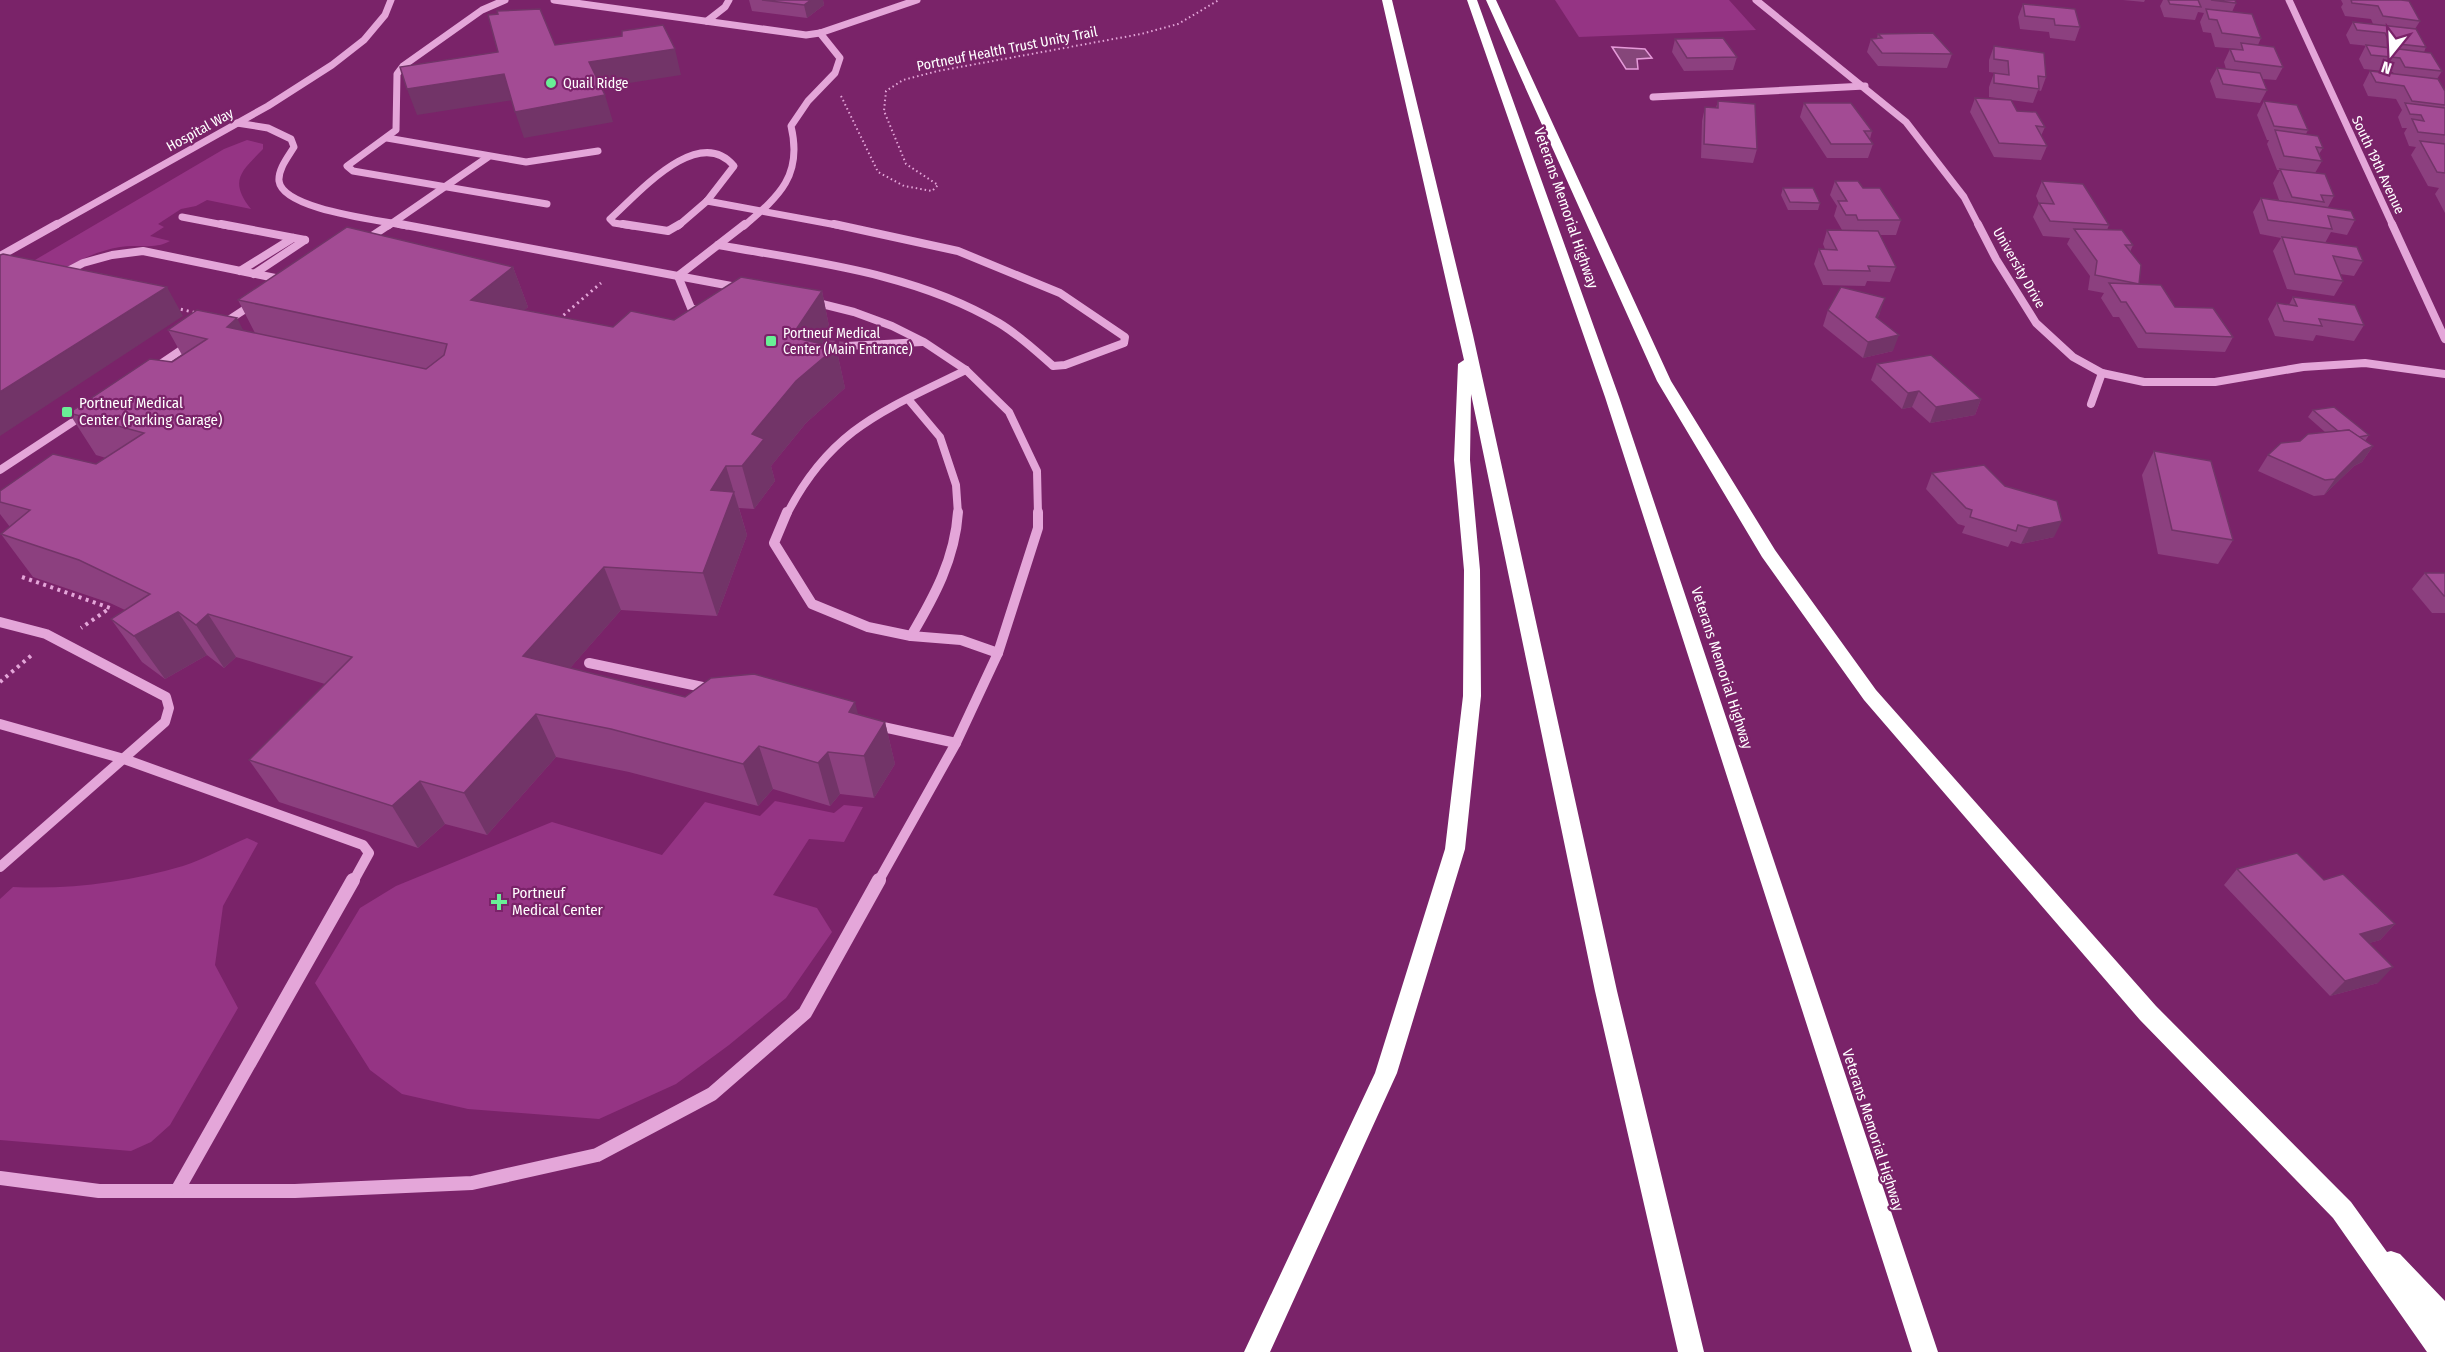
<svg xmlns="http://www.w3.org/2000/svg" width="2445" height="1352" font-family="'Fira Sans Condensed',sans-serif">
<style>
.green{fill:#953484}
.water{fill:#86467a;stroke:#e59ad9;stroke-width:1.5}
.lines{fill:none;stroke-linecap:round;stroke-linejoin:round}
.minor-tunnel{stroke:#8e4480;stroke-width:8;stroke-dasharray:8 4.5;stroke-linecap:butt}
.path-far2{stroke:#e4a6d9;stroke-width:2;stroke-dasharray:1.5 3;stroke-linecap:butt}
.path-far1{stroke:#e4a6d9;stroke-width:3;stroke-dasharray:2 4;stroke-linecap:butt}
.path{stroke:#e4a6d9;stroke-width:4;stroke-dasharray:3 4.5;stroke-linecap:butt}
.minor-far3{stroke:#e4a6d9;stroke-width:7}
.minor-far2{stroke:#e4a6d9;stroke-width:8}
.minor-far1{stroke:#e4a6d9;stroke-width:10}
.minor{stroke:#e4a6d9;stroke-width:14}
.highway{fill:#fff;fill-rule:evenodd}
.wall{fill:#8c407f}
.shaded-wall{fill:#723468}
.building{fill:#a34b94;stroke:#723468;stroke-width:1.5}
.poi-dot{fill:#69ef96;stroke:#7a2369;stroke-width:2}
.labels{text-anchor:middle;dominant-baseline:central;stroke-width:4.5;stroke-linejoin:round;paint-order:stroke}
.far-street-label{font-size:14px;fill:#fff;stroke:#7a2369}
.far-poi-label{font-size:14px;fill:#fff;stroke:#7a2369;text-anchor:start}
.street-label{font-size:15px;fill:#fff;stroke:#7a2369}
.poi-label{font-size:15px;fill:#fff;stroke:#7a2369;text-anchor:start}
</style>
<rect width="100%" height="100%" fill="#7a2369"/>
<!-- green -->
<g class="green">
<polygon points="1555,0 1729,0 1756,30 1579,37"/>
<path d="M247,140L263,144V149C242,171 228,180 251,209L207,200L196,206L181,209L158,224L164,227L150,236L170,241C154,250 137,244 120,247C89,252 64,269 38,284L6,277L224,149Z"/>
<polygon points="775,801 834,813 844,805 863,807 844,842 809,839 773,895 817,908 832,932 786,998 729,1045 676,1084 599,1119 468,1109 402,1094 370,1070 315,983 360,908 396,886 552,822 662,855 705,802 760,816"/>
<path d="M247,838L258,843L223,906L215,965L238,1008L170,1125L151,1142L131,1151L0,1140V899L13,887C70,890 127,882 183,866C204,859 226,847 247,838Z"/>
</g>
<!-- water -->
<polygon class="water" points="1612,47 1645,49 1652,58 1637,59 1638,69 1626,69"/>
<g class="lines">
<!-- minor-tunnel -->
<polyline class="minor-tunnel" points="814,343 847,346"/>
<!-- path-far2 -->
<polyline class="path-far2" points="841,96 878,172 904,186 932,191 938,185 906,164 884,111 886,91 903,80 938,71 1141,34 1178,24 1219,0"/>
<!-- path-far1 -->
<g class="path-far1">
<polyline points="175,308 197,313"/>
<polyline points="559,319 601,283"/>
</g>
<!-- path -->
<g class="path">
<polyline points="22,577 110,608 81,628"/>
<polyline points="0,682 33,654"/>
</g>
<!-- minor-far3 -->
<g class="minor-far3">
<polyline points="505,0 482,10 403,66 397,74 396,130 347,166 353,171 547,204"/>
<polyline points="554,0 806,35 820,33 917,0"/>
<polyline points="1756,0 1906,122 1964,197 1979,226"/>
<polyline points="2289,0 2393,226"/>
<polyline points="707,21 725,7 729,0"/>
<polyline points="1653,97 1865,86"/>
<path d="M237,123L268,128L291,139L294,147C288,157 278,169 279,181C283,210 381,220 407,226"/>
<polyline points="387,138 526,162 598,151"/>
<polyline points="707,201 842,226"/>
<polyline points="182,217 229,226"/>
<polyline points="54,226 268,106 332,65 364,40 385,15 391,0"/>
<polyline points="388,226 488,157"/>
<path d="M633,226L614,223L610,219C637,195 698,123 734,166L707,201"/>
<polyline points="678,226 707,201"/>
<path d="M744,226C779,196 803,176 791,126L808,101L835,73L840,58L820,33"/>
</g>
<!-- minor-far2 -->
<g class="minor-far2">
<polyline points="221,224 305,240"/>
<polyline points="400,224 742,288"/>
<polyline points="623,224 668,231 680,224"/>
<polyline points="1978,224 1996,259 2036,323 2073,357 2102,373 2144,382 2215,382 2303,367 2365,363 2445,374"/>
<polyline points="2392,224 2445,339"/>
<polyline points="366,240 390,224"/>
<path d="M718,245C813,262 915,273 999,323C1019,335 1036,351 1053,366L1065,365L1124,343L1125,337L1060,293L958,251L834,224"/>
<polyline points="0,256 57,224"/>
<polyline points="240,271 293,238"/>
<polyline points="62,274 83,263 112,255 143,251 285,280"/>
<polyline points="254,274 305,240"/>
<polyline points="678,276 745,224"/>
<polyline points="678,276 691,308 706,314"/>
<polyline points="810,301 854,312 892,326 924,342 966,370 1009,412 1037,471 1038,514"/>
<polyline points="221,325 256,302"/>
<polyline points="847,346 922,342"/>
<polyline points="153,369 190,344"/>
<polyline points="908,399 940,437 956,485 958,514"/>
<polyline points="2091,404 2102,373"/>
<polyline points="0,470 85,414"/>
<path d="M787,514C831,428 885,410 966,370"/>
</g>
<!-- minor-far1 -->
<g class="minor-far1">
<polyline points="787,512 774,543 812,604 868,627 911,636 961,640 998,653"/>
<polyline points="0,622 46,634 166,697 169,708 165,722 0,867"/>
<path d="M911,636C934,597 955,559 958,512"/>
<polyline points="589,663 712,689"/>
<polyline points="0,724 124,759 363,845 369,853 353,882"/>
<polyline points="874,725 956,743"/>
<polyline points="878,882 956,743 998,653 1038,528 1038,512"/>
</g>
<!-- minor -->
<g class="minor">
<polyline points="0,1178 99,1191 295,1191 472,1183 597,1155 712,1094 805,1013 879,880"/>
<polyline points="177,1191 353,880"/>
</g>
<!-- highway -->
<g class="highway">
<polygon points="1382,0 1392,0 1473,335 1617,991 1704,1352 1678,1352 1595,991 1471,394 1470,460 1480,570 1481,696 1465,849 1397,1073 1270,1352 1244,1352 1375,1073 1445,849 1463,696 1464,570 1454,460 1458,364 1464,360"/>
<polygon points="1467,0 1477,0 1619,397 1938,1352 1912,1352 1605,397"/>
<polygon points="1486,0 1496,0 1671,381 1775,550 1876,690 2156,1006 2351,1202 2387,1252 2391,1251 2400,1254 2445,1301 2445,1352 2427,1352 2333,1218 2140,1020 1864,700 1762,557 1657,381"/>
</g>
</g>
<!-- wall -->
<g class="wall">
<polygon points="749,0 823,0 824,5 807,18 752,11"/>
<polygon points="2123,0 2145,0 2144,2"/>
<polygon points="2163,0 2235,0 2236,3 2232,12 2261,38 2258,45 2283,67 2276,80 2263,79 2267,90 2260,103 2216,98 2210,81 2217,68 2226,69 2224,62 2230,49 2238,49 2215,47 2211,33 2203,32 2200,22 2204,13 2198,12 2195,20 2164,17 2160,6"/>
<polygon points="2341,0 2401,0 2420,21 2415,29 2426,47 2424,52 2442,71 2437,79 2445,91 2445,213 2435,194 2439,188 2428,186 2411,155 2416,147 2409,146 2404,133 2407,128 2402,128 2398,117 2402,110 2396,99 2368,96 2363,85 2370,71 2394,74 2393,72 2364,69 2359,59 2366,45 2378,47 2350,44 2346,35 2353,22 2373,24 2371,19 2345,16 2341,7 2343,4"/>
<polygon points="2023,4 2080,27 2075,41 2050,38 2049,32 2020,29 2018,17"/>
<polygon points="1878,34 1952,54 1947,68 1878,66 1867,52 1871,39 1877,38"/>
<polygon points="1675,39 1737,57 1733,70 1684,71 1672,52"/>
<polygon points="1994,46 2046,77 2041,91 2038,90 2033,103 2011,100 2017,111 2045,127 2041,136 2047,146 2041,160 1994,157 1970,112 1975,98 2006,99 1989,97 1989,87 1994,73 2003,74 1989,72 1989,60"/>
<polygon points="1718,101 1757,149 1753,163 1701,158 1702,121 1705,107 1716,108"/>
<polygon points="2264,101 2308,130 2306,134 2323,148 2319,154 2322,161 2315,173 2334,196 2328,207 2355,220 2347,235 2331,232 2325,243 2363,261 2354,276 2340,274 2343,281 2334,296 2287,289 2273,251 2281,238 2260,234 2253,212 2261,198 2279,200 2273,183 2280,170 2277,170 2267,144 2269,140 2267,140 2257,115"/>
<polygon points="1804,103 1872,131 1870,139 1873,144 1868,158 1827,158 1800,117"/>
<polygon points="1835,181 1863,188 1901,220 1896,235 1880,235 1896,267 1890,282 1867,281 1865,286 1823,285 1814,264 1819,249 1825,249 1823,244 1827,230 1851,230 1842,230 1834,216 1837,206 1830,195"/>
<polygon points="2042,181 2109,225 2107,230 2133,245 2130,252 2139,284 2175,307 2233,337 2225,352 2138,348 2119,317 2113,317 2101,298 2104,293 2088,290 2090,276 2067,244 2070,238 2043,236 2033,217 2039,203 2036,196"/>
<polygon points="1783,188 1820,203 1818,210 1788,210 1781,195"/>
<polygon points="513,267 528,307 524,310 613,327 674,320 822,291 830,331 822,344 836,347 845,388 806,423 771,466 775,481 754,509 739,508 747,535 717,616 621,610 570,668 685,697 858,714 885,722 895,764 874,798 840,794 830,806 773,789 758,806 629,772 556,757 487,835 445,824 418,848 279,802 249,760 325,684 236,657 224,668 207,655 165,679 142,662 111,619 125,610 110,603 33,577 1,534 10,527 0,514 0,491 96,464 106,458 96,455 69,413 172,362 182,355 168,330 255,333 238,300"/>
<polygon points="2293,297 2364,325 2354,341 2316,335 2313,341 2275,336 2268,319 2277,303 2289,305"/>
<polygon points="1828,310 1880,313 1877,319 1893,351 1863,358 1823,326"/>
<polygon points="1877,364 1981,399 1975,415 1930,423 1912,407 1902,409 1871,380"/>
<polygon points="2313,410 2369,435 2365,441 2373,446 2362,462 2354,466 2324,495 2314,496 2258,471 2268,455 2300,441 2325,432 2308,417"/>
<polygon points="2154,451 2233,540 2218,564 2158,554 2142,475"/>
<polygon points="1932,473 2054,537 2021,544 2011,541 2008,547 1962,533 1965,526 1958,524 1926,489"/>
<polygon points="2425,573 2445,573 2445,613 2432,613 2412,589"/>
<polygon points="2237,869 2324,880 2395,924 2380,940 2369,943 2378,983 2330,996 2224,885"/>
</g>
<!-- shaded-wall -->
<g class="shaded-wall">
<polygon points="811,0 823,0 824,5 807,18 804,5"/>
<polygon points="675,49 681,75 597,88 589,62"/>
<polygon points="504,74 513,100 417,115 407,89"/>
<polygon points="605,95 613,122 524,138 515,112"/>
<polygon points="513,267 528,307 488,341 471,300"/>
<polygon points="167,287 183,316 0,436 0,392"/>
<polygon points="822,291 830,331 801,377 836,347 845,388 806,423 771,466 775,481 754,509 742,466 752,434 791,337"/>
<polygon points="1885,298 1880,313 1870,333 1876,317"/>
<polygon points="237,318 258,359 227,327"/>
<polygon points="1899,335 1893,351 1863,358 1868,342"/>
<polygon points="1919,391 1912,407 1902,409 1908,393"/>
<polygon points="1981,399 1975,415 1930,423 1936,407"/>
<polygon points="2373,446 2362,462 2354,466 2324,495 2335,479 2364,450"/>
<polygon points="726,466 747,535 717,616 703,573 711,490"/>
<polygon points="2062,521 2054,537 2021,544 2029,528"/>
<polygon points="604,567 621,610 543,699 523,656"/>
<polygon points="178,612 207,655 165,679 134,636"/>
<polygon points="208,614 236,657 224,668 196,625"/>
<polygon points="855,702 866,745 849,712"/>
<polygon points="536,714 556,757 487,835 464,793"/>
<polygon points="885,722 895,764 874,798 864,756"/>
<polygon points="759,746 773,789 758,806 743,764"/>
<polygon points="828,752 840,794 830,806 818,763"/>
<polygon points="420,781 445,824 418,848 392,806"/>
<polygon points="2395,924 2380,940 2346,950 2360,934"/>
<polygon points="2393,967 2378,983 2330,996 2345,981"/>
</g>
<!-- building -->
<g class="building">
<polygon points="762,0 811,0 804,5"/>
<polygon points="2168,0 2198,0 2201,7 2170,4"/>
<polygon points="2211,0 2235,0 2236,3"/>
<polygon points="2351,0 2401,0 2409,1 2420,21 2383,16 2378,6 2352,3"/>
<polygon points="2023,4 2075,9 2080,27 2055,25 2054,19 2025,16"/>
<polygon points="540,9 555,45 622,36 622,31 663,25 675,49 589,62 605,95 515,112 504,74 407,89 400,67 498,52 488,15 498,14 497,11"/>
<polygon points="2206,9 2252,14 2261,38 2222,33 2217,20 2209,19"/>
<polygon points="2353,22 2416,29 2426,47 2390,43 2385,33 2357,30"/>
<polygon points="1933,33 1952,54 1882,53 1871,39 1882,38 1878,34"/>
<polygon points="1723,38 1737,57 1687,58 1675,39"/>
<polygon points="2241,43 2274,47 2283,67 2235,61 2230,49 2243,50"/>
<polygon points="2366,45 2431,53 2442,71 2405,67 2400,58 2371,55"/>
<polygon points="1994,46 2044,53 2046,77 2038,76 2039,89 1994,83 1994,73 2009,75 2008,61 1994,59"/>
<polygon points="2217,68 2260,73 2267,90 2223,84"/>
<polygon points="2370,71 2438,79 2445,91 2445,105 2412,101 2404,86 2376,82"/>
<polygon points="1975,98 2011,100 2017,111 2036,112 2045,127 2036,126 2047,146 1999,143"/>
<polygon points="1718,101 1755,104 1757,149 1704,144 1705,107 1718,108"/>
<polygon points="2264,101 2297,105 2308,130 2274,126"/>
<polygon points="1804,103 1851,103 1872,131 1864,131 1873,144 1831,144"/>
<polygon points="2405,103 2445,108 2445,135 2418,132 2412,119 2424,121 2421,115 2410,114"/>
<polygon points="2275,130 2318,136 2323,148 2316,147 2322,161 2284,156"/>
<polygon points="2420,141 2445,144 2445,173 2437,172"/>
<polygon points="2280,169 2325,174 2334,196 2321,195 2324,202 2292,197"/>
<polygon points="1835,181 1858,181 1863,188 1880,188 1901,220 1858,220 1856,215 1846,215 1838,201 1847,201"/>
<polygon points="2042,181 2083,184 2109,225 2050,221 2039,203 2054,204"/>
<polygon points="1783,188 1813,188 1820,203 1790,202"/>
<polygon points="2261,198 2351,211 2355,220 2328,216 2332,229 2268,220"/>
<polygon points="347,227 513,267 471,300 613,327 631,311 674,320 741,277 822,291 791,337 836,347 796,381 752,434 764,439 742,466 726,466 711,490 734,492 703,573 604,567 523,656 685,697 711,678 754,674 855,702 849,712 885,722 864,756 828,752 818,763 759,746 743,764 611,729 536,714 464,793 420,781 392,806 249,760 352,657 208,614 196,625 178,612 134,636 111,619 150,594 79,560 1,534 30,510 0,502 0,491 53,454 96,464 144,433 69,413 150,359 172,362 207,339 168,330 197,310 237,318 227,327 426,369 444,355 447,344 238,300"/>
<polygon points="2074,229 2122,230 2133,245 2125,245 2141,265 2139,284 2095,275 2097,261"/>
<polygon points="1827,230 1878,231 1896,267 1868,266 1870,271 1828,270 1819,249 1837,250"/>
<polygon points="2282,237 2357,247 2363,261 2333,256 2343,281 2295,274"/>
<polygon points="3,254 167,287 0,392 0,255"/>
<polygon points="2109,283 2161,285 2175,307 2213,308 2233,337 2146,333 2126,302 2121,302"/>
<polygon points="1841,287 1885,298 1876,317 1899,335 1868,342 1828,310"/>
<polygon points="2293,297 2355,305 2364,325 2319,319 2322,326 2284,321 2277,303 2297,306"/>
<polygon points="1931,355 1981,399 1936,407 1919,391 1908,393 1877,364"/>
<polygon points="2334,407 2369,435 2359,437 2349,430 2338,431 2313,410"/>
<polygon points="2349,430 2373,446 2364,450 2335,479 2325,480 2268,455 2281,443 2300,441 2308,434"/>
<polygon points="2154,451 2211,461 2233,540 2172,530"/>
<polygon points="1984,465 2005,486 2057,501 2062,521 2029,528 2018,525 2016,531 1970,517 1972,510 1966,508 1932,473"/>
<polygon points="2425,573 2445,573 2445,596 2444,596"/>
<polygon points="2297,853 2324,880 2343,874 2395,924 2360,934 2393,967 2345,981 2237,869"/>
</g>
<!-- markers -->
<g class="poi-dot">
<circle cx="551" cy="83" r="6"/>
<rect x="765" y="335" width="12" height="12" rx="3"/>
<rect x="61" y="406" width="12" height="12" rx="3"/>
<path d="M496 893h6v6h6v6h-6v6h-6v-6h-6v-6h6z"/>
</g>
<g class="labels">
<!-- far-street labels -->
<g class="far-street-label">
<text transform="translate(1007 49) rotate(-11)">Portneuf Health Trust Unity Trail</text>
<text transform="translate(200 130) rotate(-29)">Hospital Way</text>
<text transform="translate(2378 165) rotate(65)">South 19th Avenue</text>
<text transform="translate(2019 268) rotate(60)">University Drive</text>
</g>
<!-- far-poi labels -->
<g class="far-poi-label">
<text x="563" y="83">Quail Ridge</text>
<text x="783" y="333">Portneuf Medical<tspan x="783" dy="16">Center (Main Entrance)</tspan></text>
</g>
<!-- street labels -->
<g class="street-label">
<text transform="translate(1566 208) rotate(71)">Veterans Memorial Highway</text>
<text transform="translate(1722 668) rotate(72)">Veterans Memorial Highway</text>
<text transform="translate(1873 1130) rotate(72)">Veterans Memorial Highway</text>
</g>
<!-- poi labels -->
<g class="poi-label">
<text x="79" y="403">Portneuf Medical<tspan x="79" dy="17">Center (Parking Garage)</tspan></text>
<text x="512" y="893">Portneuf<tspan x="512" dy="17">Medical Center</tspan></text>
</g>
</g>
<!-- north arrow -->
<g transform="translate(2391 54) rotate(198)" stroke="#7a2369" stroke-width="4.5" paint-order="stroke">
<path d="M0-4.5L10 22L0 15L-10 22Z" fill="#ffffff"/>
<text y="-9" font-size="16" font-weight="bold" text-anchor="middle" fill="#ffffff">N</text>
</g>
</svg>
